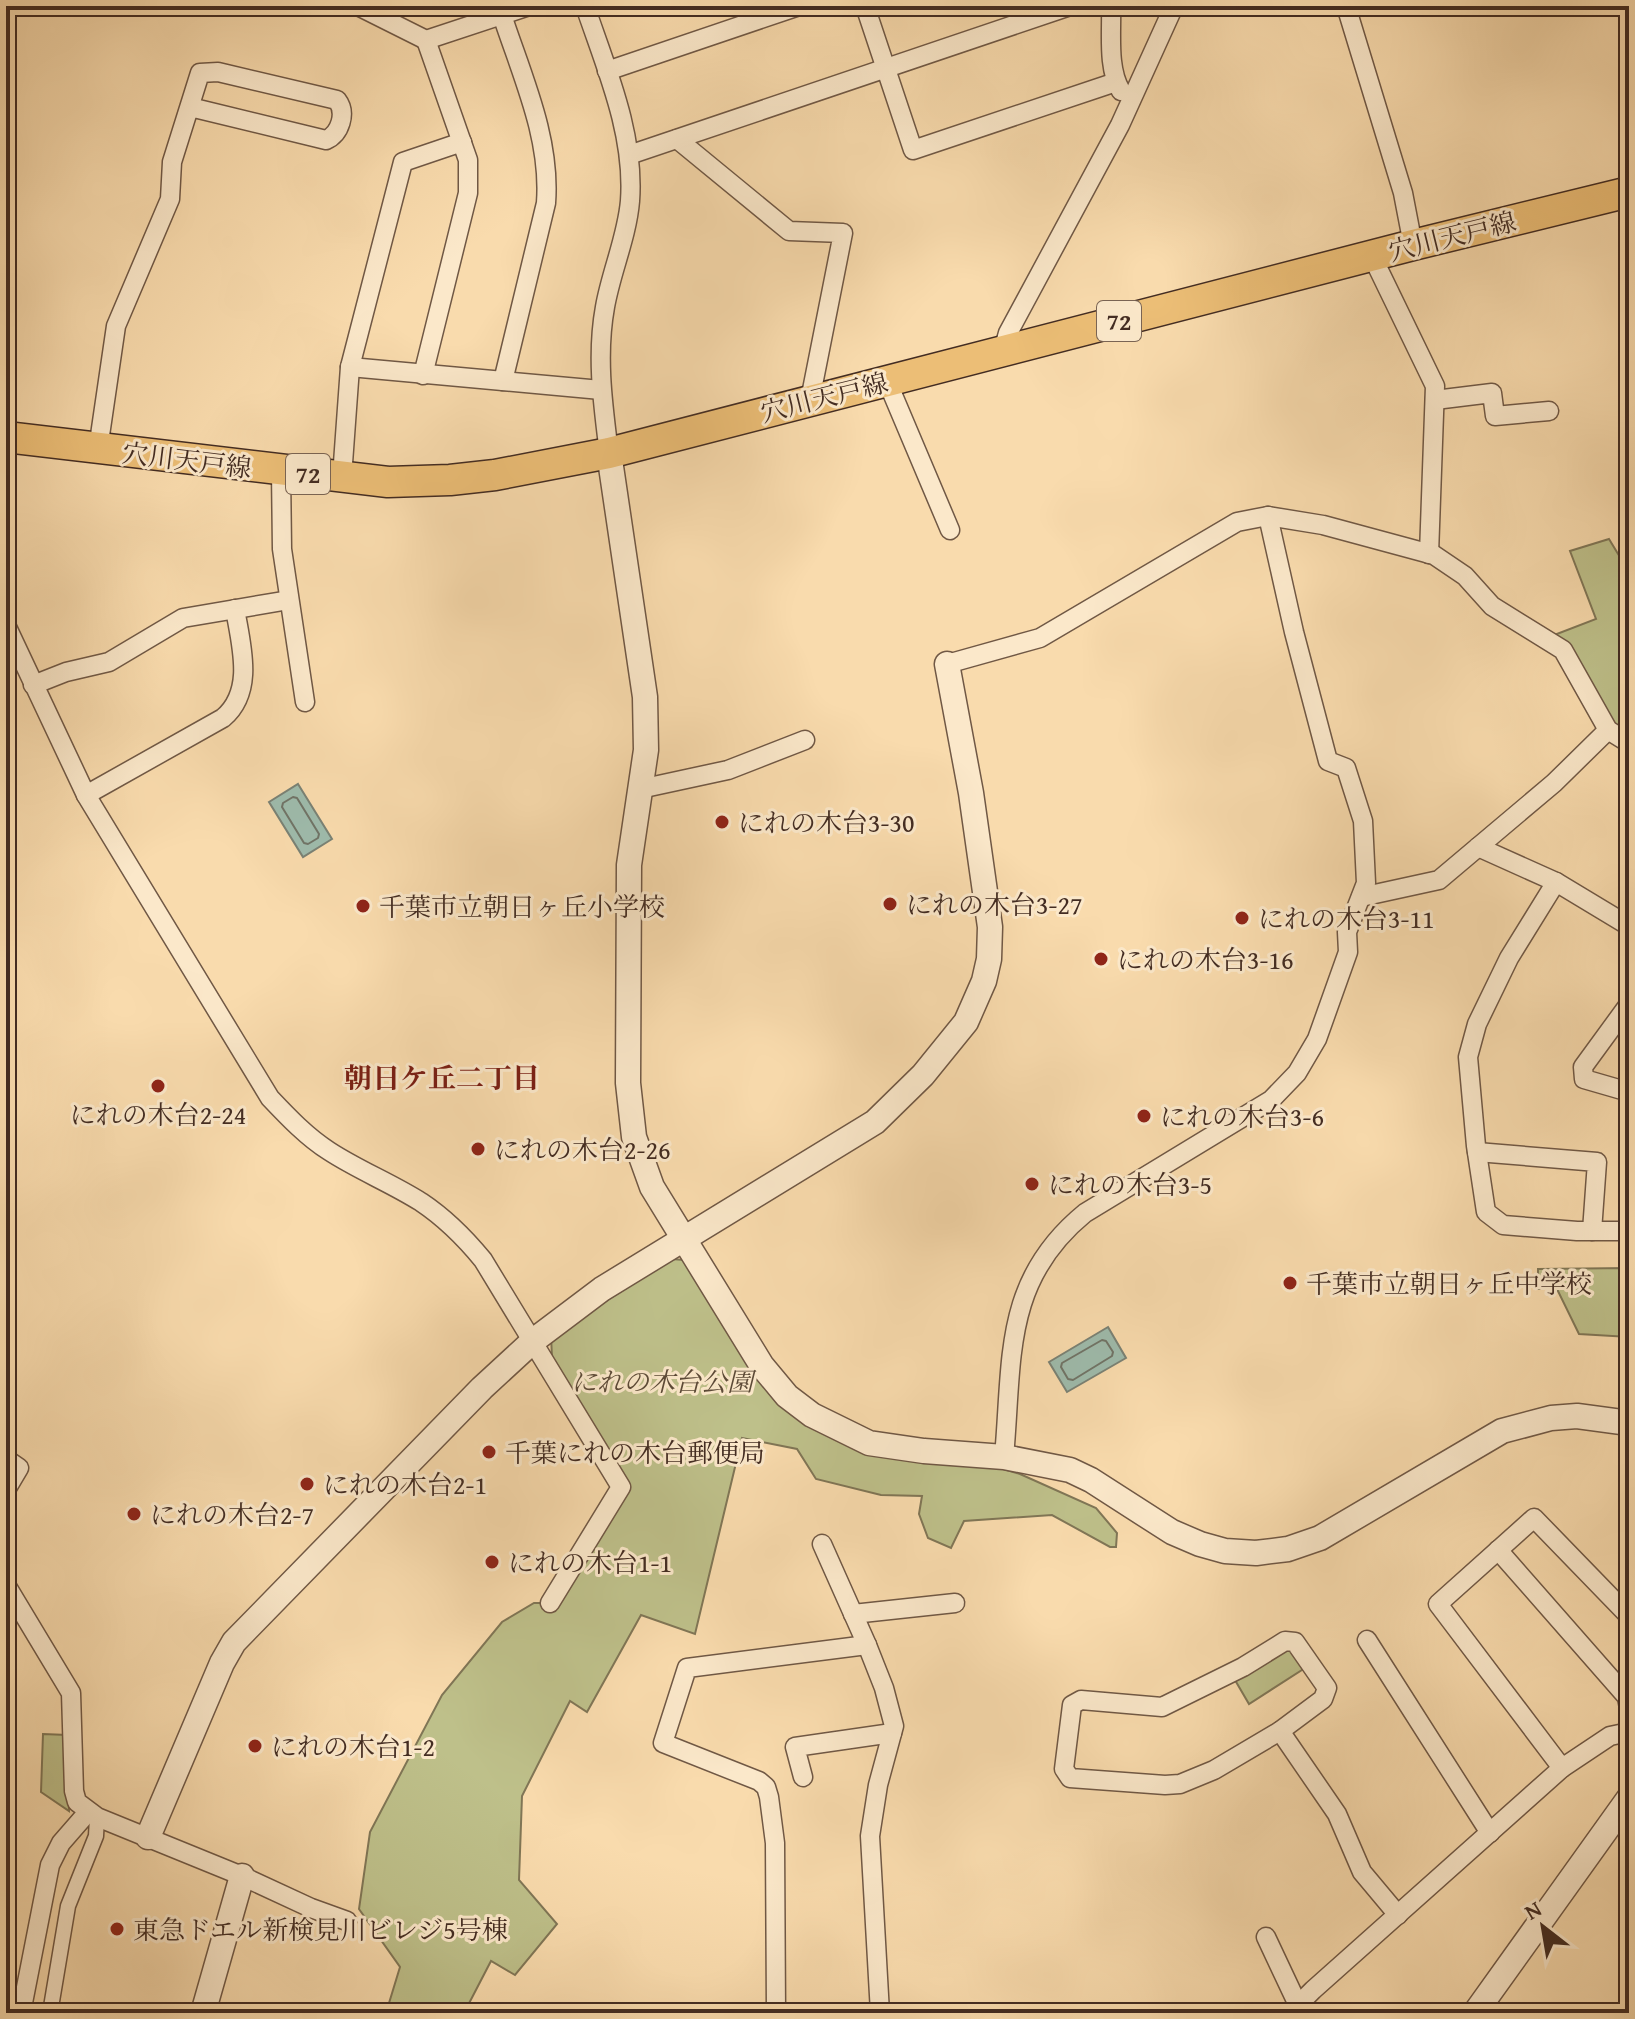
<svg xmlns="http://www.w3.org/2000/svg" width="1635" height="2019" font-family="'Gentium Book Plus','Noto Serif JP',serif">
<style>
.green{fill:#bec08a;stroke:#807656;stroke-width:2}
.water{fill:#9ebbac;stroke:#7a8275;stroke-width:2}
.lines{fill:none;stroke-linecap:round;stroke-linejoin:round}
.shore{stroke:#707467;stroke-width:2}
.pedestrian-casing{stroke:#705845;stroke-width:17}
.minor-casing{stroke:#705845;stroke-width:21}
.tertiary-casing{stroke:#705845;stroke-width:27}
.primary-casing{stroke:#432c22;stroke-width:33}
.pedestrian{stroke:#fbe8ca;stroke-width:14}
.minor{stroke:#fbe8ca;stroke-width:18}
.tertiary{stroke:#fbe8ca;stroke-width:24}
.primary{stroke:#ecbe76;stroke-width:30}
.poi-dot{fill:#8f2418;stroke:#fbe8ca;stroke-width:3}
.labels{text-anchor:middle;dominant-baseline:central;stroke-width:6;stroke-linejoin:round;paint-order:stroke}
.shield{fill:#fbe8ca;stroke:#7a6454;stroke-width:2}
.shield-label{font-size:24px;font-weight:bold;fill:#432c22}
.street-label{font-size:26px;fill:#432c22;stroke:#fbe8ca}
.poi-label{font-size:26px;fill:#432c22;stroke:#fbe8ca;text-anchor:start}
.park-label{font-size:26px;font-style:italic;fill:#5c4a37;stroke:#fbe8ca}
.neighbourhood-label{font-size:28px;font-weight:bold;fill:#7a1f14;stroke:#fbe8ca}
</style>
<rect width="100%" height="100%" fill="#f9dbad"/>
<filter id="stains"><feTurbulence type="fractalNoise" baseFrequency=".0025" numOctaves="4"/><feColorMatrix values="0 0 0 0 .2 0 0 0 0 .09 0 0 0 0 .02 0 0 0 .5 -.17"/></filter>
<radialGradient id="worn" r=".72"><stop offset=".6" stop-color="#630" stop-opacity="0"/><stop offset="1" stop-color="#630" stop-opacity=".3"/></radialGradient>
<!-- green -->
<g class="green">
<polygon points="1609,539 1629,572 1629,738 1614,728 1549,637 1596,619 1570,551"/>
<polygon points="672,1259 684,1260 806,1423 983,1463 1020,1474 1096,1508 1117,1533 1116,1547 1110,1547 1052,1515 964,1521 951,1548 928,1538 919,1514 922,1496 881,1495 816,1479 797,1449 742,1438 695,1634 641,1615 587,1712 570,1701 522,1796 519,1880 557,1924 515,1975 491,1961 464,2013 386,2013 400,1967 359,1909 370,1832 442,1695 502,1622 534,1603 550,1603 629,1485 552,1357 551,1336"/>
<polygon points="1629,1268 1629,1337 1579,1334 1557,1289 1538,1289 1538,1269"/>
<polygon points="1286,1649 1293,1651 1305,1668 1249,1704 1235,1680"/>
<polygon points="43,1734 67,1735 69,1811 41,1792"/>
</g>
<!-- water -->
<g class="water">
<polygon points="298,784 332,839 303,857 269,802"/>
<polygon points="1108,1327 1126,1358 1067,1392 1049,1362"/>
</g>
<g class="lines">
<!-- shore -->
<g class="shore">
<polygon points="293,797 297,798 319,834 318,838 308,844 304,843 282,807 283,803"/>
<polygon points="1102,1340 1106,1341 1113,1352 1112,1356 1073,1380 1068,1379 1061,1367 1062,1363"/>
</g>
<!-- pedestrian casing -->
<g class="pedestrian-casing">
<polyline id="pedestrian" points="50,2013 68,1906 96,1836 97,1817"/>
</g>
<!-- minor casing -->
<g class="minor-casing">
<g id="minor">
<polyline points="358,6 426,40 529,6"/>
<path d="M585,6C606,68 635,134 630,201C627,237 611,272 605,307C596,356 603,405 609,453"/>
<polyline points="865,6 913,150 1116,82"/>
<path d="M1111,6C1112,32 1107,68 1121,91"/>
<polyline points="1346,6 1403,193 1413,245"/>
<path d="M502,15C522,76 551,138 546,203L503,381"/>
<polyline points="607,71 799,6"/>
<polyline points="677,139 789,231 843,233 810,400"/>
<polyline points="629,155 1070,6"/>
<polyline points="1372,256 1435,386 1429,554"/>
<polyline points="1003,351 1008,333 1120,125 1174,6"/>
<polyline points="350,367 601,390"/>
<polyline points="423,375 468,193 468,160 426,40"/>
<polyline points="887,381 950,530"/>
<polyline points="1435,400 1492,393 1495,416 1549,411"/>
<path d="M98,449L116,326L170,199L172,162L200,73L218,72L337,100C347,113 340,134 326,140L190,107"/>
<polyline points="281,471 282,549 305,702"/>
<polyline points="342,477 350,367 403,162 462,142"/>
<path d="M6,625L86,795L270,1098C288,1117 307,1137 329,1151C358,1170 391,1183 421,1202C445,1218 465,1238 483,1260L621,1487L550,1603"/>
<polyline points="947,664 1040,638 1237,522 1268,516 1323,525 1434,555 1465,576 1492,606 1563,650 1608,730 1629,743"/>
<polyline points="33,685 66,672 109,662 183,618 289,600"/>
<polyline points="640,789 728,770 805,740"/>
<path d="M86,795L223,718C255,691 241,645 235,609"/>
<polyline points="1478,847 1556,882 1629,926"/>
<polyline points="1556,882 1509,958 1477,1024 1468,1057 1476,1146 1486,1212 1503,1225 1577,1231 1629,1231"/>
<polyline points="1361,897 1439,880 1554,783 1608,730"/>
<polyline points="1629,1004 1583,1067 1584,1079 1629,1092"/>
<polyline points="1477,1152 1597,1162 1592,1231"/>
<path d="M1004,1457C1013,1359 1002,1281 1085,1213L1271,1100L1297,1073L1317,1039L1348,952L1347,932L1366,883L1363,821L1346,768L1328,761L1294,632L1268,516"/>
<polyline points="6,1459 19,1468 6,1490"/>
<polyline points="822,1544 867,1645 884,1688 894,1726 878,1785 870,1836 880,2013"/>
<polyline points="1498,1550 1627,1697 1629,1708"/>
<polyline points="6,1585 71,1693 74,1791 77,1802 97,1817 242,1876 311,1908 347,1921"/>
<polyline points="853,1614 955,1603"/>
<polyline points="1367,1640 1490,1833"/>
<polygon points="1285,1641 1295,1642 1327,1688 1323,1699 1280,1731 1214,1770 1180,1784 1165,1785 1070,1778 1064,1769 1072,1705 1081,1700 1162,1707 1243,1667"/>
<polyline points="1280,1731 1337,1814 1362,1872 1398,1915"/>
<polyline points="1562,1768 1438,1604 1534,1518 1629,1616"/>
<polyline points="803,1777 795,1747 892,1733"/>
<polyline points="1266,1937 1298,2005"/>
<polyline points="21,2013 50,1865 61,1843 88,1812"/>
<polyline points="776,2013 775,1843 769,1797 766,1787 759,1781 663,1743 687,1668 867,1645"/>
<polyline points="1290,2013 1313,1990 1562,1768 1610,1736 1629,1732"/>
</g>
</g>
<!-- tertiary casing -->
<g class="tertiary-casing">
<g id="tertiary">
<polyline points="609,453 645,697 646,750 629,865 628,1083 634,1137 652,1187 762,1366 787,1396 812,1415 869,1443 924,1451 1004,1457 1070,1470 1091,1480 1172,1532 1200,1544 1225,1551 1256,1553 1288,1549 1320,1538 1502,1431 1551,1418 1577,1416 1629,1423"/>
<polyline points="148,1837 222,1663 234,1642 482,1388 533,1341 602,1289 875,1122 923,1075 966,1022 984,981 989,959 990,927 971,793 947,664"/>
<polyline points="203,2013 242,1876"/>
<polyline points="1475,2013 1629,1798"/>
</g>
</g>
<!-- primary casing -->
<g class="primary-casing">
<polyline id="primary" points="6,437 388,482 450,480 495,475 609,453 1413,245 1629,192"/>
</g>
<!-- pedestrian -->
<use href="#pedestrian" class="pedestrian"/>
<!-- minor -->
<use href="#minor" class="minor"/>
<!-- tertiary -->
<use href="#tertiary" class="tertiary"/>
<!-- primary -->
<use href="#primary" class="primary"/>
</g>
<!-- markers -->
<g class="poi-dot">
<circle cx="722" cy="822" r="8"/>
<circle cx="890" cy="904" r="8"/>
<circle cx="363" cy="906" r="8"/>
<circle cx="1242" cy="918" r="8"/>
<circle cx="1101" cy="959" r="8"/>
<circle cx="158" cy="1086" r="8"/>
<circle cx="1144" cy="1116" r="8"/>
<circle cx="478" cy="1149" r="8"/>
<circle cx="1032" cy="1184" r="8"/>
<circle cx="1290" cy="1283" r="8"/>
<circle cx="489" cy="1452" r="8"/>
<circle cx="307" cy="1484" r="8"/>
<circle cx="134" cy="1514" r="8"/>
<circle cx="492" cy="1562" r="8"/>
<circle cx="255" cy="1746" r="8"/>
<circle cx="117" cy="1929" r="8"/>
</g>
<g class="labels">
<!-- shield labels -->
<g class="shield">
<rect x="1097" y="301" width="44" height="40" rx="6"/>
<rect x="286" y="454" width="44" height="40" rx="6"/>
</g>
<g class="shield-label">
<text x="1119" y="321">72</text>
<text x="308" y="474">72</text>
</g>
<!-- street labels -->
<g class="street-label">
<text transform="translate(1452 236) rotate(-14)">穴川天戸線</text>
<text transform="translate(824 397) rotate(-14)">穴川天戸線</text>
<text transform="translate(187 460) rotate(7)">穴川天戸線</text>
</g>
<!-- poi labels -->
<g class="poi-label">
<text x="738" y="822">にれの木台3-30</text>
<text x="906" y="904">にれの木台3-27</text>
<text x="379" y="906">千葉市立朝日ヶ丘小学校</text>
<text x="1258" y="918">にれの木台3-11</text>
<text x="1117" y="959">にれの木台3-16</text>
<text x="158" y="1114" text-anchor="middle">にれの木台2-24</text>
<text x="1160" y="1116">にれの木台3-6</text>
<text x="494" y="1149">にれの木台2-26</text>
<text x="1048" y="1184">にれの木台3-5</text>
<text x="1306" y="1283">千葉市立朝日ヶ丘中学校</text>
<text x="505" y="1452">千葉にれの木台郵便局</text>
<text x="323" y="1484">にれの木台2-1</text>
<text x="150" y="1514">にれの木台2-7</text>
<text x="508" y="1562">にれの木台1-1</text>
<text x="271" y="1746">にれの木台1-2</text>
<text x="133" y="1929">東急ドエル新検見川ビレジ5号棟</text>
</g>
<!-- park labels -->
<g class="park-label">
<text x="662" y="1381">にれの木台公園</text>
</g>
<!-- neighbourhood labels -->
<g class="neighbourhood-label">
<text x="442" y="1077">朝日ケ丘二丁目</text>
</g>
</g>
<!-- margin -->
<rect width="1635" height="2019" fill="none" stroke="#f9dbad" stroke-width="32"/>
<rect x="8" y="8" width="1619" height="2003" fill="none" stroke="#432c22" stroke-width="4"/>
<rect x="16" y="16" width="1603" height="1987" fill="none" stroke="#432c22" stroke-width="2"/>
<!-- north arrow -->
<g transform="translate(1543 1927) rotate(329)" stroke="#fbe8ca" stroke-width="6" paint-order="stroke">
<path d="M0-6L14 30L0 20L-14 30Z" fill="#432c22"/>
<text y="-12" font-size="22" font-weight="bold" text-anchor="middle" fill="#432c22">N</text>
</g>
<rect width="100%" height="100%" filter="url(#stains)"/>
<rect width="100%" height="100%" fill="url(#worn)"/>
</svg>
